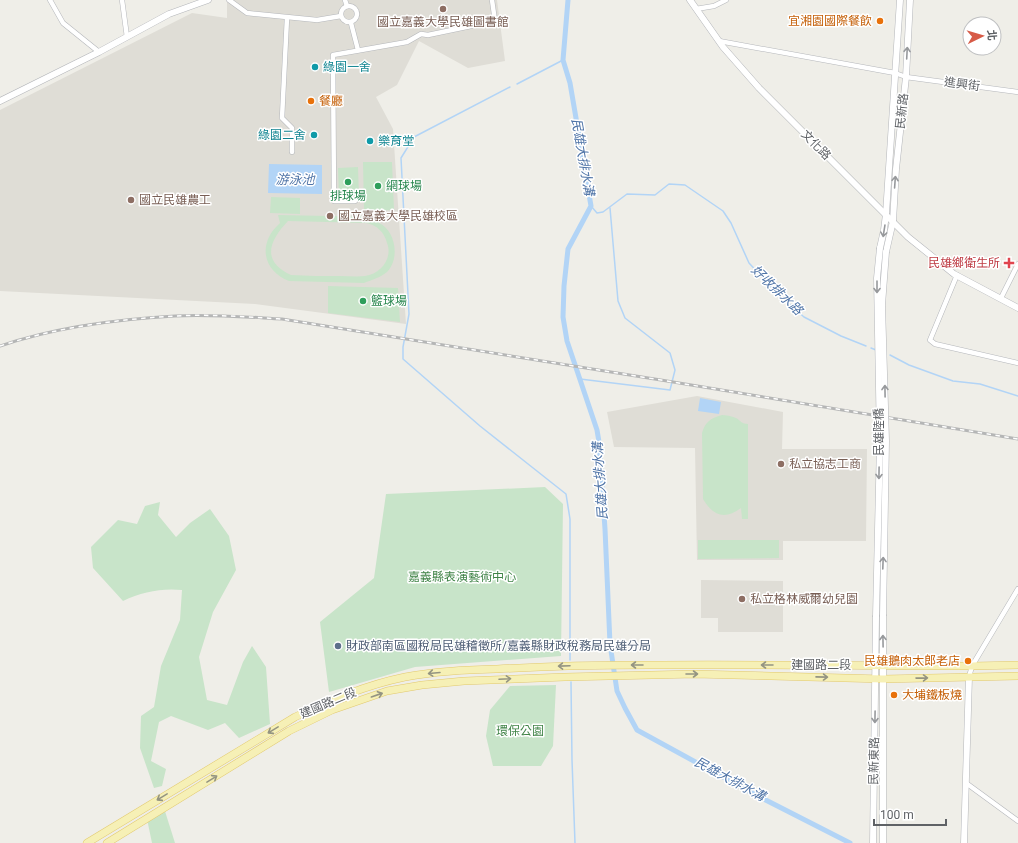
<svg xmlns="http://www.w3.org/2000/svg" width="1018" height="843" font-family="Roboto,'Noto Sans TC',sans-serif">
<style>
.education{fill:#dfddd6}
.green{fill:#c8e4c9;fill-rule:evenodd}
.water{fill:#b2d4f6}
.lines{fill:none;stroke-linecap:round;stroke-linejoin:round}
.stream{stroke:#b2d4f6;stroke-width:1.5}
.canal{stroke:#b2d4f6;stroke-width:5}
.street-casing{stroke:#b5b7bb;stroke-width:5.5}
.secondary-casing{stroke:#b4b6ba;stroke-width:7}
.primary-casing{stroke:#e2c96e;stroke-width:8}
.street{stroke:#fff;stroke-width:4.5}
.secondary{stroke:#fff;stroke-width:6}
.primary{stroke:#f6f0b6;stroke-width:7}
.rail-casing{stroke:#b5b6b6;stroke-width:3}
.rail{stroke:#fff;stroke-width:1.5;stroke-dasharray:4.5;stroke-linecap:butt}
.secondary-bridge-casing{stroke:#b4b6ba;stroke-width:7;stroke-linecap:butt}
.secondary-bridge{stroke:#fff;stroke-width:6}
.oneway{stroke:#97999c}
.oneway2{stroke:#949482}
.education-dot{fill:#8d6e63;stroke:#fff;stroke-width:1.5}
.food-dot{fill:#e8710a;stroke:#fff;stroke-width:1.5}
.culture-dot{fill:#0f9aa8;stroke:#fff;stroke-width:1.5}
.leisure-dot{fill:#2e9e5b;stroke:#fff;stroke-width:1.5}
.health-dot{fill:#e0444e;stroke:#fff;stroke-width:1.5}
.service-dot{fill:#5c6f8a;stroke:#fff;stroke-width:1.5}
.labels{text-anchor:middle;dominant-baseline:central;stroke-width:3;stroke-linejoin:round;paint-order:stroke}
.food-label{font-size:12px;fill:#c56008;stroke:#fff;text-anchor:end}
.education-label{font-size:12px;fill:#785e54;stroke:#fff;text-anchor:start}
.culture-label{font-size:12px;fill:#0d838f;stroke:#fff;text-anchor:start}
.street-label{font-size:12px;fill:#5f6266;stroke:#fff}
.leisure-label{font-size:12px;fill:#27864d;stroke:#fff;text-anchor:start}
.health-label{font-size:12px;fill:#be3a42;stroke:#fff;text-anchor:end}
.park-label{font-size:12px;fill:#418448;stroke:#fff}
.service-label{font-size:12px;fill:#4e5e75;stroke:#fff;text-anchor:start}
.water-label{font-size:13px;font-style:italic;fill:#4f74a7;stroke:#fff}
</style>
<rect width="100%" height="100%" fill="#efeee8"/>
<!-- education -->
<g class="education">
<polygon points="227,0 497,0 505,61 468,68 419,41 397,85 376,97 393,129 406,324 255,304 0,291 0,110 192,13 227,18"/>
<polygon points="697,396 783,412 782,449 867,449 866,541 783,541 783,560 697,560 695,448 614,447 607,412"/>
<polygon points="701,580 783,581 783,632 718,632 718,618 701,618"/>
</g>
<!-- green -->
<g class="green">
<polygon points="363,162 392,162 394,210 364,211"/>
<polygon points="358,167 359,196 339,196 338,168"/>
<polygon points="271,197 300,198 300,214 270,213"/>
<path d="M278,215L380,217L379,223C396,231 400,259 387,272C381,277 372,280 364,283L289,281C270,274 259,255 270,235C272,231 276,227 280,223ZM288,221L366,223C377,225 384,232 387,243C393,258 381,274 365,276C357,277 348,276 340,276C324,276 307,276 291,275C261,261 269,241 288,221Z"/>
<polygon points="328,286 398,288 400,322 328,313"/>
<path d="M722,415C726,415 731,416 736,418C741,421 742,424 748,424V519H742L741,508C725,520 713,516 703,499L702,433C705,422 711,418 722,415Z"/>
<polygon points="545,487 563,504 561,656 415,667 329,692 320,622 374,578 386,494"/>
<path d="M160,502L158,515L176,537L190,523L210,509L229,536L236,570L213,612L199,657L207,700L227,705L243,662L252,646L266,667L270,724L239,738L225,723L208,730L171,716L159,722L151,761L166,769L162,786L154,788L140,748L141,716L154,707L161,666L180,620L182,590C161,588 142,592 123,601L93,568L91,547L118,520L137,524L145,506Z"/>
<polygon points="779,540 779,558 698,559 698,540"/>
<polygon points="556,685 553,746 541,766 493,766 486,736 490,710 510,686"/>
<polygon points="164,808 175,843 152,843 147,819"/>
</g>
<!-- water -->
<g class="water">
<polygon points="269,164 322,165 322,194 268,193"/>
<polygon points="700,398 721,402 719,414 698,411"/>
</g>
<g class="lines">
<!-- stream -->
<g class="stream">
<polyline points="517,84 563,60"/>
<polyline points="510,87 414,137 401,158 409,314 403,347 403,359 480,426 566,494 570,519 570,660"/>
<polyline points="591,206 597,213 603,212 627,194 655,195 669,184 685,185 723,211 731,223 749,263 777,293 804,317 841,336 866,346"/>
<polyline points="871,348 876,350"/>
<polyline points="890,355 909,365 953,381 980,384 1018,396"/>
<polyline points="580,379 670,390 675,370 670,353 625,318 618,301 610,208"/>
<polyline points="571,682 572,760 575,843"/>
</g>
<!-- canal -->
<polyline class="canal" points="568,0 563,60 570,83 591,206 568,249 564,286 563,317 567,341 597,430 599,442 605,529 610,644 617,691 625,708 637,730 754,794 850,843"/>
<!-- street casing -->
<g class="street-casing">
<g id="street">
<polyline points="50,0 63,23 99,52"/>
<polyline points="122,0 127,37"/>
<polyline points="229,0 247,13 317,20 341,16"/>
<polyline points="345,0 347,6"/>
<circle cx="349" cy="14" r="8"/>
<polyline points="696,9 714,6 726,0"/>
<polyline points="287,18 282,118 292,128 292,152"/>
<polyline points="351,23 358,50"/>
<polyline points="719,41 895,73 906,77 1018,92"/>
<polyline points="355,201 334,201 333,55 407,42 421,34 428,35 495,21 492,0"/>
<polyline points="957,275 930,340 935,344 1018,363"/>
<polyline points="1001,298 1018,264"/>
<polyline points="969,677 972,666 1018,589"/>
<polyline points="966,783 1018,821"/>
</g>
</g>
<!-- secondary casing -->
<g class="secondary-casing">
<g id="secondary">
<polyline points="690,0 723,47 759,88 908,237 954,274 1018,308"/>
<polyline points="0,101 99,52 169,14 208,0"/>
<polyline points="880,248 884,230 886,214 900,0"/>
<polyline points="886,252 893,221 896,169 906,77 910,0"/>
<polyline points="883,616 883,843"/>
<polyline points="873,843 876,617"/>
<polyline points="964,843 969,677"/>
</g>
</g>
<!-- primary casing -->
<g class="primary-casing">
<g id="primary">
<path d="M87,843L295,717C331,700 366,685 405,677C435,671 467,670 497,669C548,666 598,665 649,665C757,664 864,666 972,666L1018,665"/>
<polyline points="107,843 289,731 332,710 387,691 422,685 464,681 565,677 695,674 883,679 1018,676"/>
</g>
</g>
<!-- street -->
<use href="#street" class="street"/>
<!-- secondary -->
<use href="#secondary" class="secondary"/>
<!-- primary -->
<use href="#primary" class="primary"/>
<!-- rail casing -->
<g class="rail-casing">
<path id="rail" d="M0,346C53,328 119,319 175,316C210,314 246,317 282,319L667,381L1018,439"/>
</g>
<!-- rail -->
<use href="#rail" class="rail"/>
<!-- secondary-bridge casing -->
<g class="secondary-bridge-casing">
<g id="secondary-bridge">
<polyline points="883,616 886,441 882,305 886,252"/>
<polyline points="876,617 880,442 877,278 880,248"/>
</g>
</g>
<!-- secondary-bridge -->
<use href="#secondary-bridge" class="secondary-bridge"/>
</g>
<!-- one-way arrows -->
<defs><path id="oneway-shaft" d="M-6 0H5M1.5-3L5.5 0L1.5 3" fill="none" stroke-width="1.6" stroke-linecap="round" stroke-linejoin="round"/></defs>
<g class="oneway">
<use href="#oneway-shaft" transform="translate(907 53) rotate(-87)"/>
<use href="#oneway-shaft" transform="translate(895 182) rotate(-86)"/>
<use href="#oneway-shaft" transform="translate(884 231) rotate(99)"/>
<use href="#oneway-shaft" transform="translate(877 287) rotate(90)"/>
<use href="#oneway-shaft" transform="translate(885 391) rotate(-91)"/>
<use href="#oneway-shaft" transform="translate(879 473) rotate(91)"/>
<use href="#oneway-shaft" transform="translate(883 563) rotate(-88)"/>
<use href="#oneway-shaft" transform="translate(883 641) rotate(-91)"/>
<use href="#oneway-shaft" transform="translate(875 717) rotate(91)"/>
</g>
<g class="oneway2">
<use href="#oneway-shaft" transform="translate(637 665) rotate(180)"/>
<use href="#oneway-shaft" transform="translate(767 665) rotate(-180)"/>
<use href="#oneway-shaft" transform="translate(564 666) rotate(178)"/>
<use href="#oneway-shaft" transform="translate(434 673) rotate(175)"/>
<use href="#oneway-shaft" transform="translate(692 674)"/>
<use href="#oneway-shaft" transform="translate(822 677) rotate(1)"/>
<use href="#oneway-shaft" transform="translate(922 678) rotate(-1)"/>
<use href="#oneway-shaft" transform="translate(505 679) rotate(-3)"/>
<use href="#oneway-shaft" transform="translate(377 695) rotate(-19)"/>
<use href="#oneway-shaft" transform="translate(273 730) rotate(149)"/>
<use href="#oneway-shaft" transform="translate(212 779) rotate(-32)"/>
<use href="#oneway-shaft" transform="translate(162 797) rotate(149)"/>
</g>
<!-- markers -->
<g class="education-dot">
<circle cx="443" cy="9" r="4"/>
<circle cx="131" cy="200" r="4"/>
<circle cx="330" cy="216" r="4"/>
<circle cx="781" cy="464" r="4"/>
<circle cx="742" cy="599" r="4"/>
</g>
<g class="food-dot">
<circle cx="880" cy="21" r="4"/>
<circle cx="311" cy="101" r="4"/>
<circle cx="968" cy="661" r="4"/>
<circle cx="894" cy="695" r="4"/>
</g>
<g class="culture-dot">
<circle cx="315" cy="67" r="4"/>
<circle cx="314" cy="135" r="4"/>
<circle cx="370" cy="141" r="4"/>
</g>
<g class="leisure-dot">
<circle cx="348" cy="182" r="4"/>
<circle cx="378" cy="186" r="4"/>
<circle cx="363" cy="301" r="4"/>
</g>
<path class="health-dot" d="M1007 257h4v4h4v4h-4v4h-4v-4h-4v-4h4z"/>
<circle class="service-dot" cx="338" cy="646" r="4"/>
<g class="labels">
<!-- food labels -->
<g class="food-label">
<text x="872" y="21">宜湘園國際餐飲</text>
<text x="319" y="101" text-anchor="start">餐廳</text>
<text x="960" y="661">民雄鵝肉太郎老店</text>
<text x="902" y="695" text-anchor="start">大埔鐵板燒</text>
</g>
<!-- education labels -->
<g class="education-label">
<text x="443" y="22" text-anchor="middle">國立嘉義大學民雄圖書館</text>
<text x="139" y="200">國立民雄農工</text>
<text x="338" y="216">國立嘉義大學民雄校區</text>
<text x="789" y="464">私立協志工商</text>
<text x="750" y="599">私立格林威爾幼兒園</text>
</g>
<!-- culture labels -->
<g class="culture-label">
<text x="323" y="67">綠園一舍</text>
<text x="306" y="135" text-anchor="end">綠園二舍</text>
<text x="378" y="141">樂育堂</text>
</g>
<!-- street labels -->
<g class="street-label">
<text transform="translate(962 84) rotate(8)">進興街</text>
<text transform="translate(902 111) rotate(-84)">民新路</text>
<text transform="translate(816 145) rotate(45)">文化路</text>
<text transform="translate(879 432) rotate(-90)">民雄陸橋</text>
<text x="821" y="665">建國路二段</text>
<text transform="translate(328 703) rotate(-23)">建國路二段</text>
<text transform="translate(874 761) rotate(-89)">民新東路</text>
</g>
<!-- leisure labels -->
<g class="leisure-label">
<text x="386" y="186">網球場</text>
<text x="348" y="196" text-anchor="middle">排球場</text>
<text x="371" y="301">籃球場</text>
</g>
<!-- health labels -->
<g class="health-label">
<text x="1000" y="263">民雄鄉衛生所</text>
</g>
<!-- park labels -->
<g class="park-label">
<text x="462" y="577">嘉義縣表演藝術中心</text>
<text x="520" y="731">環保公園</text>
</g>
<!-- service labels -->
<g class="service-label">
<text x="346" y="646">財政部南區國稅局民雄稽徵所/嘉義縣財政稅務局民雄分局</text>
</g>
<!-- water labels -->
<g class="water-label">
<text transform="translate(583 157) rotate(80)">民雄大排水溝</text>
<text x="295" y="179">游泳池</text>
<text transform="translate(777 290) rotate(44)">好收排水路</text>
<text transform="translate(600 481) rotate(-94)">民雄大排水溝</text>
<text transform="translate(730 779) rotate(28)">民雄大排水溝</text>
</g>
</g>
<!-- north arrow -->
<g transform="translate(982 36) rotate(85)"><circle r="19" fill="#ffffff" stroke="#bfc0c2"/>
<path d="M0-3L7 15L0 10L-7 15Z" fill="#d75b47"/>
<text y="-6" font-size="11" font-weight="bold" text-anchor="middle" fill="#5f6266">北</text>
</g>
<!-- scale -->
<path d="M874 819v6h72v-6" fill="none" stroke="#5f6266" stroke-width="2"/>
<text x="880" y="819" font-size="12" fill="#5f6266" stroke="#ffffff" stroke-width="3" paint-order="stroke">100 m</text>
</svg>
